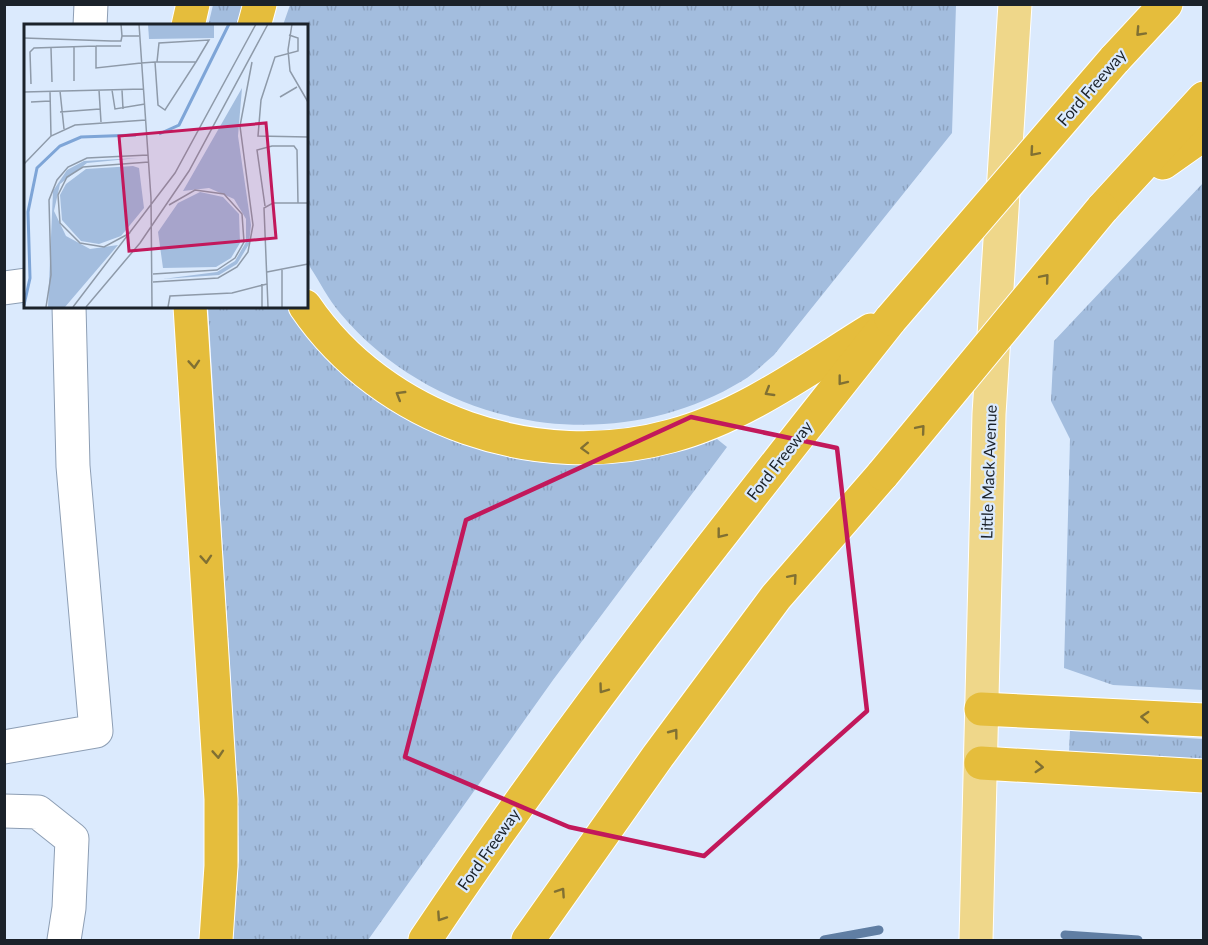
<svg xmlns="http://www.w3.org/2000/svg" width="1208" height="945" font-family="Lato,sans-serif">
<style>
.grass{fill:url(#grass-tufts)}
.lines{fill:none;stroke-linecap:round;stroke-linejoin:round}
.stream{stroke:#607ea3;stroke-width:9}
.minor-casing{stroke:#8d9eb4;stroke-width:35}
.major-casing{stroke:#fff;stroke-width:35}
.highway-casing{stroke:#fff;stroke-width:35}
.minor{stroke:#fff;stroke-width:33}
.major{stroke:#efd78a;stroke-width:33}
.highway{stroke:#e5bd3c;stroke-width:33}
.highway-bridge-casing{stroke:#fff;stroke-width:35;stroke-linecap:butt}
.highway-bridge{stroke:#e5bd3c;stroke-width:33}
.oneway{stroke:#807033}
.marked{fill:none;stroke:#c2185b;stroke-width:4.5;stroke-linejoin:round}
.labels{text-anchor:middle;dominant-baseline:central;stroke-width:4.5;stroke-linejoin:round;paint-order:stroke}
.street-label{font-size:16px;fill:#1b222a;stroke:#dbeafd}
.inset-river{fill:none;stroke:#7ea5d7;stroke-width:3}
.inset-road{fill:none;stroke:#8e9aa9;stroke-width:1.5}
.view{fill:#c2185b;fill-opacity:0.15;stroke:#c2185b;stroke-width:3}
.inset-edge{fill:none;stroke:#1b222a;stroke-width:3}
</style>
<defs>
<pattern id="grass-tufts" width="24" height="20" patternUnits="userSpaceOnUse" patternTransform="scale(1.5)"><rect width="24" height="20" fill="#a3bdde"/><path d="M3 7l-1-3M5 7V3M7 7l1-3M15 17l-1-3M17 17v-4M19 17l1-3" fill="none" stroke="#8ca2bf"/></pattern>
</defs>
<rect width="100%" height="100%" fill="#dbeafd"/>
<!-- grass -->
<g class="grass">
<polygon points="213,5 243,5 236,25 208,26"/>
<path d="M290,5H956L952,133L774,355C763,364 753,375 742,381C612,460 437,429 340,313C328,299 320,282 310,267L306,259V26L283,25Z"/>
<polygon points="1203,183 1203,690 1113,685 1064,668 1070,439 1051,401 1054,341"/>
<path d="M208,306H287C313,348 347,377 387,403C497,475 594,479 717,439L727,447L553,680L368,940H232L239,860L238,800Z"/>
<polygon points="1070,731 1203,739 1203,761 1069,752"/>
</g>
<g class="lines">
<!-- stream -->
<g class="stream">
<polyline points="1065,935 1138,940"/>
<polyline points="824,940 879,930"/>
</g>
<!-- minor casing -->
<g class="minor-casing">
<g id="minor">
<polyline points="90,26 91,4"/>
<polyline points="4,288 26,285"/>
<polyline points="4,747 96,731 73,466 69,306"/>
<polyline points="4,811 38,812 72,839 69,908 64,940"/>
</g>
</g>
<!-- major casing -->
<g class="major-casing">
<polyline id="major" points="976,940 989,414 1015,4"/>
</g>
<!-- highway casing -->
<g class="highway-casing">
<g id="highway">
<polyline points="188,26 193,4"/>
<polyline points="254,26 260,4"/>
<polyline points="1114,60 1166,4"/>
<polyline points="1163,163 1204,134"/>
<polyline points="1102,209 1204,98"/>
<polyline points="190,306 221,799 221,866 216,940"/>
<path d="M305,306C383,421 538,473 671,436C743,417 808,369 871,330"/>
<polyline points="981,709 1204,720"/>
<polyline points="981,763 1204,776"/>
<path d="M425,940C569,724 730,522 891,319"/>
<polyline points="528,940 658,756 776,597 883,474"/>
</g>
</g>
<!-- minor -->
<use href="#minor" class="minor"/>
<!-- major -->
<use href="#major" class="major"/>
<!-- highway -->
<use href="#highway" class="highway"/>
<!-- highway-bridge casing -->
<g class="highway-bridge-casing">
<g id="highway-bridge">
<polyline points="891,319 1114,60"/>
<polyline points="883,474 1102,209"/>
</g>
</g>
<!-- highway-bridge -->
<use href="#highway-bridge" class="highway-bridge"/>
</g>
<!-- one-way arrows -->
<defs><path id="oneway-chevron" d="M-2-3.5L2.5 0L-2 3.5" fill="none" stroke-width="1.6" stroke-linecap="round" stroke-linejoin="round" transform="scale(1.5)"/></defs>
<g class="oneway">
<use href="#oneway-chevron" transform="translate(1140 32) rotate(133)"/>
<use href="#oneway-chevron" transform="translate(1034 152) rotate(131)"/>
<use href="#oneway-chevron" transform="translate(1045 278) rotate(-50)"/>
<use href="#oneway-chevron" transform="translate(194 364) rotate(86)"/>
<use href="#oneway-chevron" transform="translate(842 381) rotate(128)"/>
<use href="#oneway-chevron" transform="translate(769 392) rotate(149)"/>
<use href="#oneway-chevron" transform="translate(400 395) rotate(-149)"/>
<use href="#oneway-chevron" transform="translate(921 429) rotate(-50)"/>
<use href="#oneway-chevron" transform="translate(585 448) rotate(178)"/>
<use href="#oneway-chevron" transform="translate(721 534) rotate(128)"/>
<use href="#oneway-chevron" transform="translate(206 559) rotate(86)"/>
<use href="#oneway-chevron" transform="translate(793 578) rotate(-49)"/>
<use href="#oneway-chevron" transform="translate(603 689) rotate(126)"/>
<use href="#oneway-chevron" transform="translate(1145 717) rotate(-177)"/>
<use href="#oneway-chevron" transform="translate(674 733) rotate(-53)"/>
<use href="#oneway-chevron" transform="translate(218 754) rotate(86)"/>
<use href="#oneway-chevron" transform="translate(1039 767) rotate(3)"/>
<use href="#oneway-chevron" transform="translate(561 892) rotate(-56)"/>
<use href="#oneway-chevron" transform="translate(441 917) rotate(124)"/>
</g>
<!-- marked area -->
<path class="marked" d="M691,417L837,448L867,711L704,856L569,827L405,757L466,520Z"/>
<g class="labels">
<!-- street labels -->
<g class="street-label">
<text transform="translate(1091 87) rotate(-49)">Ford Freeway</text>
<text transform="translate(779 460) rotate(-52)">Ford Freeway</text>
<text transform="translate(988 472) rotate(-88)">Little Mack Avenue</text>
<text transform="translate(488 849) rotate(-55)">Ford Freeway</text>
</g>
</g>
<!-- overview -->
<g transform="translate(24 24)">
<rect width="284" height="284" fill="#dbeafd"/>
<path d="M218,64L214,112L227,201L225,220L213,240L195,251L139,255L193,248L211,237L222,218V195L210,175L185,164L159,167ZM114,134L63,139L36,160L30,187L42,212L66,225L94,221L41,283H24L29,167L43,146L60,137ZM109,142L115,144L120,184L97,212L75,220L57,217L38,196L36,171L42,160L62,145ZM176,168L199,173L215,190L216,219L207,234L192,243L139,244L134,208L154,179Z" fill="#a3bdde"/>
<path d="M124,0H190V14L125,15Z" fill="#a3bdde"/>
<path class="inset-river" d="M135,110L155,101L205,0M0,281L6,254L4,188L13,144L36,122L57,113L112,111"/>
<path class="inset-road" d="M97,0L98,12H115M115,0L127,174L128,283M268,0L264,26L266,47L284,78M265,11L274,14V27L251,33L237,76L234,112L284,113M0,14L87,17H97L98,12M72,22H97M50,23V57M27,24L28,58M133,38L135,19L185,16L172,38M7,60L6,28L10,24L72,22V44L117,39L131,38H172L141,86L134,81L131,38M75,66L77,98M88,66L91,85L121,80M98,66L99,85M26,67L27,112M36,67L40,105M0,68L119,65M256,73L273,63M7,78L26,77M36,88L76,85M0,140L27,112L51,101L122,96M241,182L233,126L248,122H270L273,126L274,179M106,209L80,223L56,219L36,199L34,171L43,153L59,143L125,138M243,248L284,240M129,250L193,246L211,234L220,218L218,190L200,170L171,166L145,181M129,258L194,254L213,243L224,228L229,201L216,102L228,38M238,260V283M22,283L27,251L25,176L33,156L44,143L63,134L124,131M49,283L151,149L232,0M62,283L116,219L165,147L244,0M144,283L146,272L208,269L243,260M244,283L240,184L249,179H284M258,283V246"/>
<path class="view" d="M242,99L252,214L105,227L95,112Z"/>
<rect width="284" height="284" class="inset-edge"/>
</g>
<!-- border -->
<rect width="1208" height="945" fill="none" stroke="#1b222a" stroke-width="12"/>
</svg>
